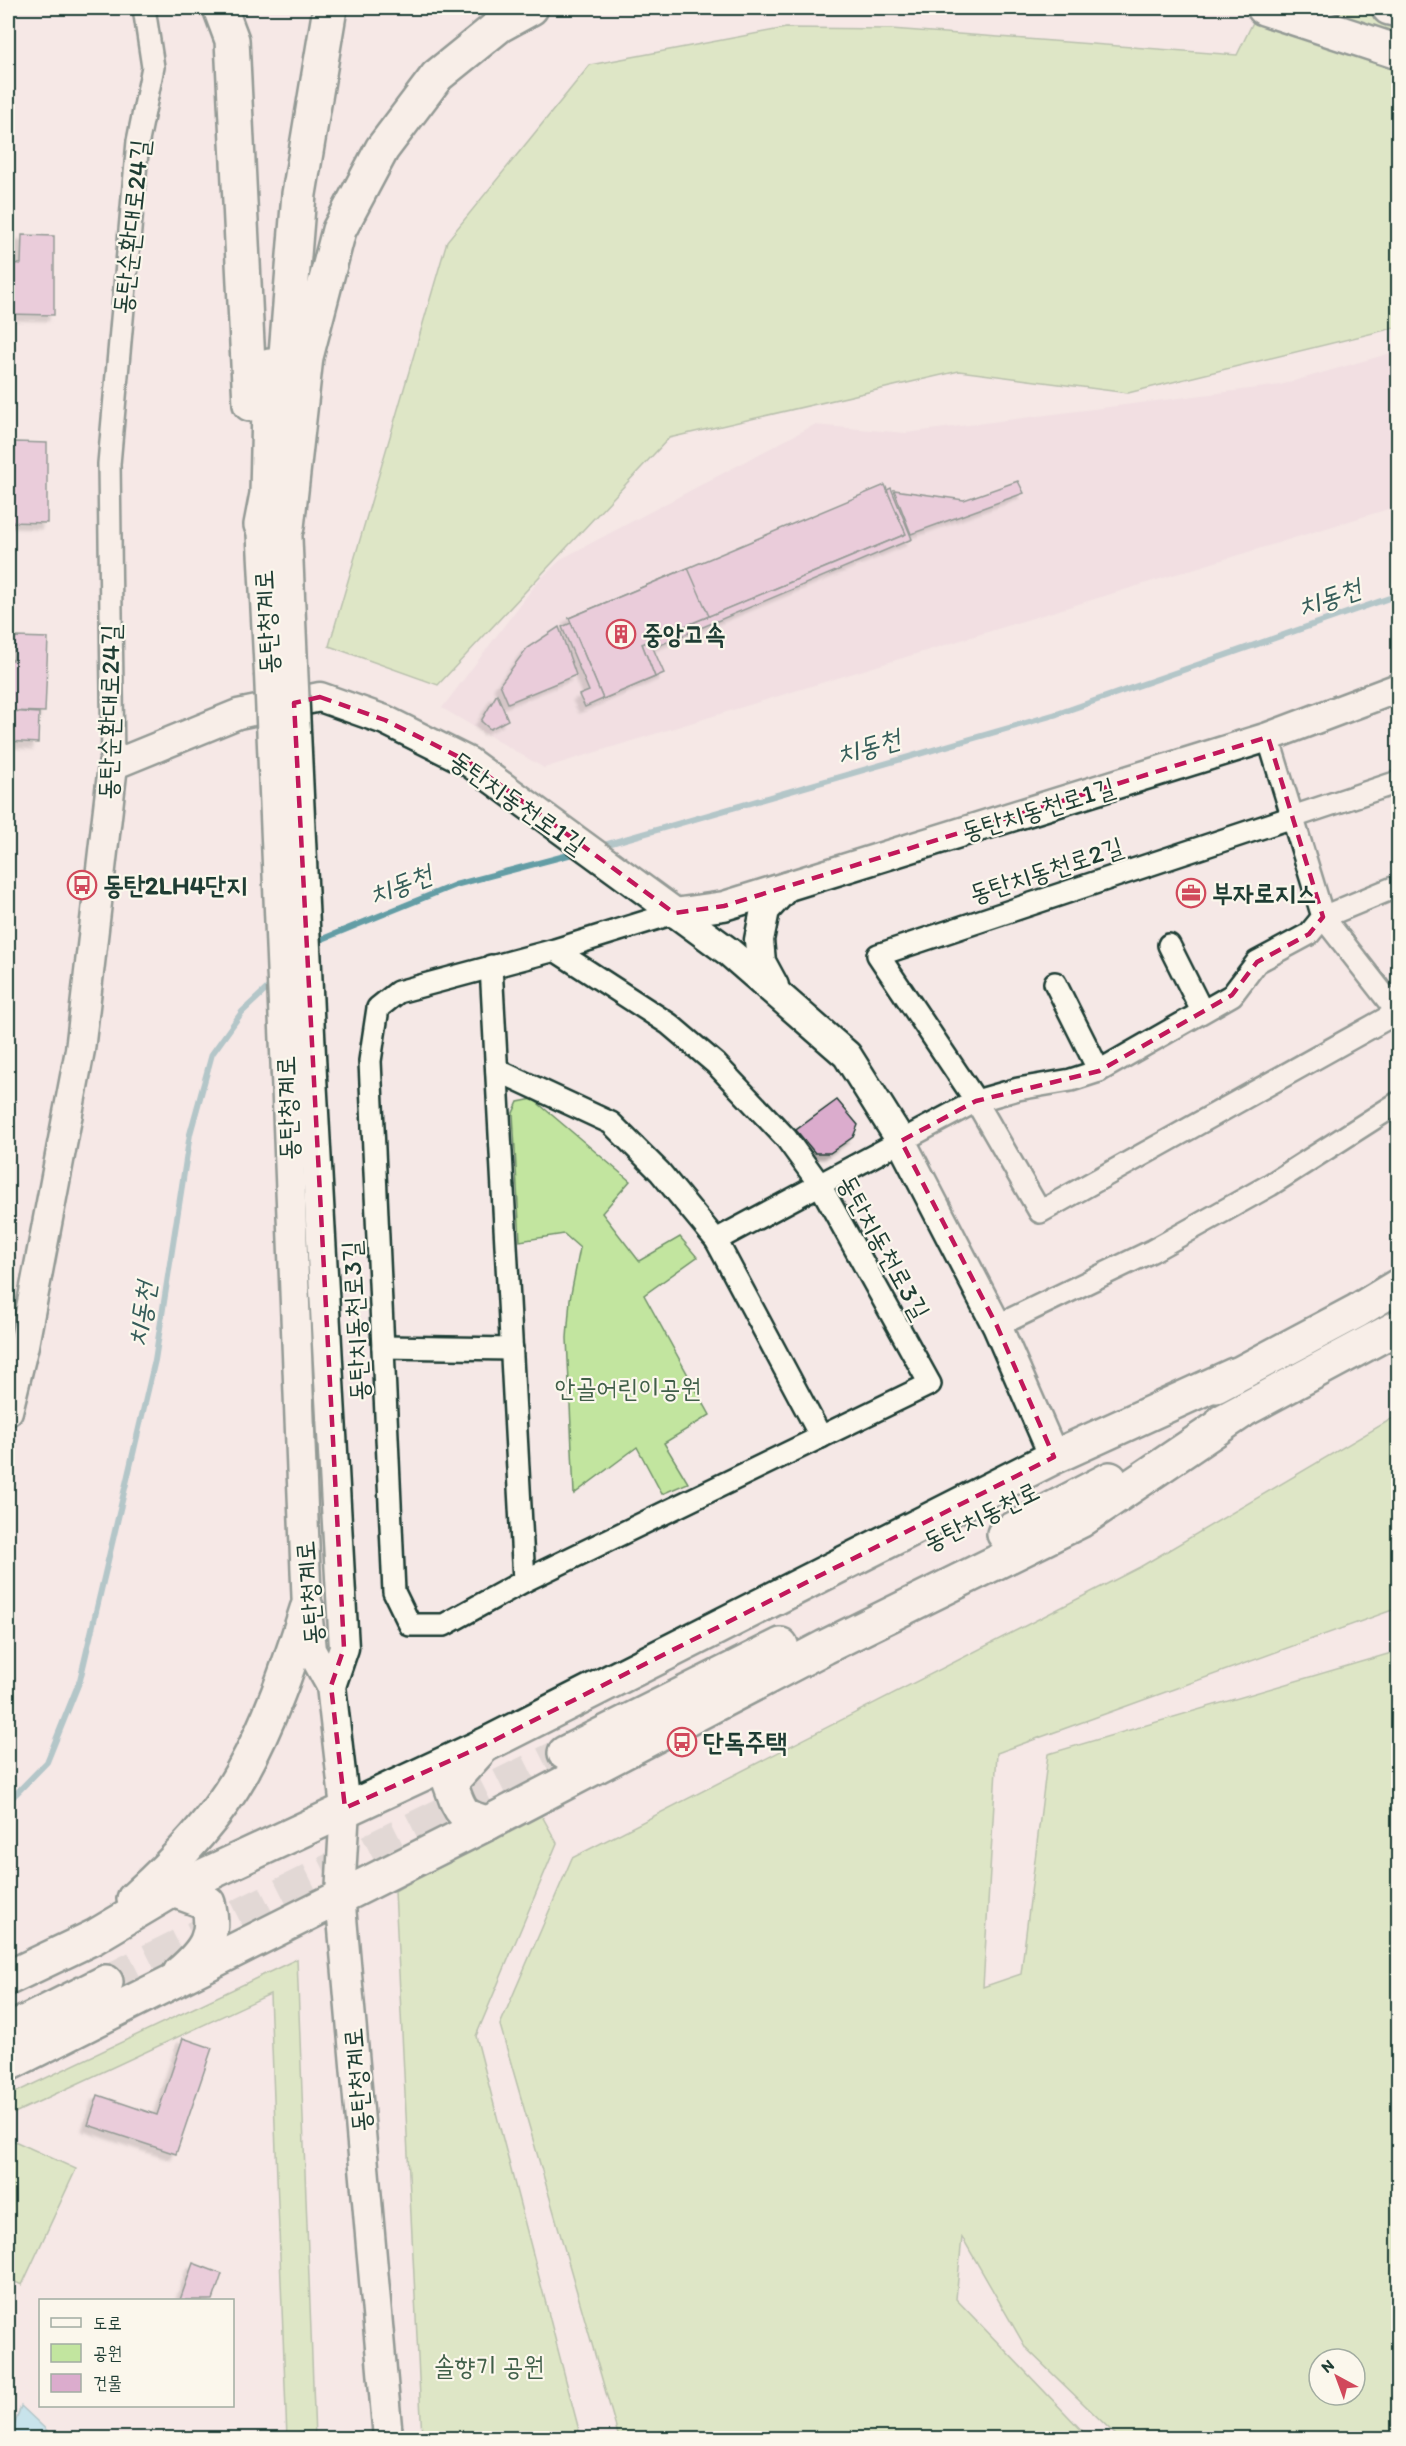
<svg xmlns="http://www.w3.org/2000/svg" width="1406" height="2446" font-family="Itim,'Poor Story',sans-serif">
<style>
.built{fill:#edd6de}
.green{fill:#c2e59f;stroke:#70916a;stroke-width:1.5;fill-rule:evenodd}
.water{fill:#91ddf1;stroke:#639da5;stroke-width:1.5}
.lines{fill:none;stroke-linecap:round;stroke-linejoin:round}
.stream{stroke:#639da5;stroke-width:6}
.building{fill:#dbaccd;stroke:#1f3d34;stroke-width:1.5;filter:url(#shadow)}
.primary-tunnel{stroke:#cac6c2;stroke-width:33;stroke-dasharray:33 16;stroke-linecap:butt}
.street-casing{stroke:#1f3d34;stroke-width:26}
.secondary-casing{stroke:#1f3d34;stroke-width:33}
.primary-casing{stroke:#1f3d34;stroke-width:38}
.highway-casing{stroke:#1f3d34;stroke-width:38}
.street{stroke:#fbf7ec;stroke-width:21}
.secondary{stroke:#fbf7ec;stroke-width:28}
.primary{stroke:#fbf7ec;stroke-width:33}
.highway{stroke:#fbf7ec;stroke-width:33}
.secondary-bridge-casing{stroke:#1f3d34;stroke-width:33;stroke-linecap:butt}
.secondary-bridge{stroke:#fbf7ec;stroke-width:28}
.marked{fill:none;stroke:#c2185b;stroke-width:4.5;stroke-dasharray:12 8;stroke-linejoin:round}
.labels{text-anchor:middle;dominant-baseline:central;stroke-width:4.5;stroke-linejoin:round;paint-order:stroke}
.street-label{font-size:26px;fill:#1f3d34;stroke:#fbf7ec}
.poi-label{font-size:26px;font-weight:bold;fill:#1f3d34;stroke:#fbf7ec;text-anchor:start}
.park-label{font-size:26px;fill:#405f49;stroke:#fbf7ec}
.water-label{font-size:27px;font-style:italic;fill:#365d5a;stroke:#fbf7ec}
</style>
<defs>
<filter id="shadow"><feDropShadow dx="-5.5" dy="5.5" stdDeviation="1.5" flood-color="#0004"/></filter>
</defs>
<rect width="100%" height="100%" fill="#f5e8e6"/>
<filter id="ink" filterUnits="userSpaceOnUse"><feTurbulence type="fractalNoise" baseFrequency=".0167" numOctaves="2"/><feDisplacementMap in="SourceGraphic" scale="12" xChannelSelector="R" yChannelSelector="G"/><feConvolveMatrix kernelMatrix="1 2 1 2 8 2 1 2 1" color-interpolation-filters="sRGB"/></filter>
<g filter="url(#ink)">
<!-- built -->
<polygon class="built" points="1398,351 1398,506 544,768 442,708 538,581 563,558 814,425 906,433 1280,385"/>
<!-- green -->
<g class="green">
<polygon points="1260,8 1398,8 1398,327 1128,393 959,371 669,438 438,685 329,646 447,241 590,65 786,28 891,29 1237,55"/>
<polygon points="533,1099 630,1181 602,1213 639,1261 680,1237 697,1257 644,1295 710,1415 664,1443 688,1483 662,1494 637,1447 574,1494 567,1338 570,1299 580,1248 564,1234 520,1241 513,1113 518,1102"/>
<path d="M1398,1415V1608L997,1753L983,1987L1021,1974L1048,1754L1398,1651V2438H1119L1026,2348L962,2237L956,2299L1089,2438H619L500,2025L572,1858L1140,1567ZM1319,2359H1355V2395H1319Z"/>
<polygon points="537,1807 557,1843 476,2036 581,2438 422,2438 395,1891"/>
<polygon points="297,1959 315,2438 287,2438 270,1994 8,2116 8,2096"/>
<polygon points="8,2138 76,2169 22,2285 8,2279"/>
</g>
<!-- water -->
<polygon class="water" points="21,2406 55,2438 10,2438"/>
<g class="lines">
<!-- stream -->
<g class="stream">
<polyline points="601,846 1057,714 1398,595"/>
<polyline points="315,942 455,885 576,853"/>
<polyline points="8,1802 47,1762 80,1680 155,1360 190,1134 212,1054 242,1012 273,983"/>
</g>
</g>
<!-- building -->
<g class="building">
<polygon points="22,235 54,236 54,315 8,314 8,263 21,264"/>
<polygon points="15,442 47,443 47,523 8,522 8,471 14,471"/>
<polygon points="1018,481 1024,493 911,534 894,490 964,500"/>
<polygon points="885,485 906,534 642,644 655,677 603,699 569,618"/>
<polygon points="891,488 912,539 653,648 664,673 655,677 642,644 906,534 887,490"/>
<polygon points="688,568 709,616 642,644 655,677 603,699 569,618"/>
<polygon points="571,623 603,699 585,707 579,695 589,691 562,627"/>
<polygon points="559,627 576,675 508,703 500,684 527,648"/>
<polygon points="15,637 48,638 45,712 8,711 8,660 14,660"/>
<polygon points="497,694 508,720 490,729 481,721"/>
<polygon points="8,711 39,713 38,743 8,741"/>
<polygon points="837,1100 858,1125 853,1137 830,1153 815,1153 796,1130"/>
<polygon points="183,2038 212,2048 176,2154 88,2125 98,2095 157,2115"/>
<polygon points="193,2263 222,2274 213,2300 180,2300"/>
</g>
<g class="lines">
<!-- primary-tunnel -->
<polyline class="primary-tunnel" points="106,1982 565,1753"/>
<!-- street casing -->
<g class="street-casing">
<g id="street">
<polyline points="1268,737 1323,917 1398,1013"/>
<polyline points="113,765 109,464 138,141 153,67 144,8"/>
<polyline points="1398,782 878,955 976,1101 1040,1212 1398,1012"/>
<polyline points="1169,945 1202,1011"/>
<polyline points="555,950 669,1024 716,1064 786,1138 820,1185 930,1384 524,1581 444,1625 410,1625 394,1592 370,1061 378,1008 398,992 555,950 674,913"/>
<polyline points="491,966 524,1581"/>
<polyline points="1055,983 1099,1071"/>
<polyline points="497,1070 611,1123 660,1172 716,1240 821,1437"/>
<polyline points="716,1240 976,1101 1018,1089 1071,1080 1099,1071 1232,995 1257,962 1309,934 1323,917 1398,886"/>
<polyline points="997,1326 1152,1251 1270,1185 1398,1103"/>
<polyline points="383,1347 512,1349"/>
</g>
</g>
<!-- secondary casing -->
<g class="secondary-casing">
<g id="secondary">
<polyline points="261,525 269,674"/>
<polyline points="287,527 293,666"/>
<polyline points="674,913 724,906 1268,737 1398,688"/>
<polyline points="774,986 761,962 759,940 765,910 786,887"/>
<polyline points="286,1075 307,1609 311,1650 331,1686 345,1808 340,1895 388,2438"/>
<polyline points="312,1077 344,1648 331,1686"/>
<polyline points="8,1411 24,1345 80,1050 113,765 238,714 320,697 385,720 469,762 729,952 847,1055 901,1141 997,1326 1054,1457"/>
</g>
</g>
<!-- primary casing -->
<g class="primary-casing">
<g id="primary">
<polyline points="1216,1386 1357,1311 1398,1286"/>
<polyline points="1223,1421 1398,1327"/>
<polyline points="1004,1534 1110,1479"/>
<path d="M479,1751L450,1783C460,1810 459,1816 488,1823"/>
<polyline points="565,1753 781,1645"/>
<path d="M173,1890L208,1903C217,1936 204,1952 180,1973"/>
<path d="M134,1899C174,1863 215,1821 241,1774C270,1722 289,1666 307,1609"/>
<polyline points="8,1978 94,1937 173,1890 487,1744 1054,1457 1234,1375"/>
<polyline points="8,2031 106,1982"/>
<polyline points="8,2064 488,1823 825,1647 1080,1521 1241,1412"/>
</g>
</g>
<!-- highway casing -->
<g class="highway-casing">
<g id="highway">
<polyline points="220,8 232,40 250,404"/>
<polyline points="1264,8 1398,52"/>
<polyline points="1389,8 1398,10"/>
<polyline points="283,391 299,194 330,8"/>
<polyline points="261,525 267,494 270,366"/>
<polyline points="287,527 306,357 339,230 382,149 437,76 500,25 531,8"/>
</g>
</g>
<!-- street -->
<use href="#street" class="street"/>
<!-- secondary -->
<use href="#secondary" class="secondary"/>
<!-- primary -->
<use href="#primary" class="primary"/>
<!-- highway -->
<use href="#highway" class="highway"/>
<!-- secondary-bridge casing -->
<g class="secondary-bridge-casing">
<g id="secondary-bridge">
<polyline points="293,666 312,1077"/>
<polyline points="269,674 286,1075"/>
</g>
</g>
<!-- secondary-bridge -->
<use href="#secondary-bridge" class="secondary-bridge"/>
</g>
</g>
<!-- marked area -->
<path d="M0 0H1406V2446H0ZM320,697L385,720L469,762L674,913L724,906L1268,737L1323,917L1309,934L1257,962L1232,995L1099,1071L976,1101L901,1141L997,1326L1054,1457L487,1744L345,1808L331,1686L344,1648L294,703Z" fill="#f5e8e6" fill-opacity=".55" fill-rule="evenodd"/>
<path class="marked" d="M320,697L385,720L469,762L674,913L724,906L1268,737L1323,917L1309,934L1257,962L1232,995L1099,1071L976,1101L901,1141L997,1326L1054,1457L487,1744L345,1808L331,1686L344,1648L294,703Z"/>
<!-- icons -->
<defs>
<g id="building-ring" transform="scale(1.5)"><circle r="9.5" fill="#fbf7ec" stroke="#d1495b" stroke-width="1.5"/><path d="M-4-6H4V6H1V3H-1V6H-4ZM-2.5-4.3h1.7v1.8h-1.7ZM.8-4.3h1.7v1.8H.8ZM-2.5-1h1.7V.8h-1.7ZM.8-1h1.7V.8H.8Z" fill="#d1495b"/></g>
<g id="bus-ring" transform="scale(1.5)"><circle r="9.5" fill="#fbf7ec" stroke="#d1495b" stroke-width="1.5"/><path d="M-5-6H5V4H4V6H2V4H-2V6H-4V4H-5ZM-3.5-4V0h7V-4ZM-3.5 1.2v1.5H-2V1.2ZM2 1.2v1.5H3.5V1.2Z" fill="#d1495b"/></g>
<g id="office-ring" transform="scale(1.5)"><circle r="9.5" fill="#fbf7ec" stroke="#d1495b" stroke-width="1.5"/><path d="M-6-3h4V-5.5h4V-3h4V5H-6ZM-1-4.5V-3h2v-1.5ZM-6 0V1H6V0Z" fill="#d1495b"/></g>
</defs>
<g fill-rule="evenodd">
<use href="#building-ring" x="621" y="634"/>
<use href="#bus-ring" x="82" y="885"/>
<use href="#office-ring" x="1191" y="893"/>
<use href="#bus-ring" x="682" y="1742"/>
</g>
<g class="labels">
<!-- street labels -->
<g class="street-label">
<text transform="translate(131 227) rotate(-84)">동탄순환대로24길</text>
<text transform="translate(266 622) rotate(-93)">동탄청계로</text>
<text transform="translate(109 712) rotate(-89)">동탄순환대로24길</text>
<text transform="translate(518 802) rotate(35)">동탄치동천로1길</text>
<text transform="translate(1038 809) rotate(-17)">동탄치동천로1길</text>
<text transform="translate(1046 870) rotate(-18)">동탄치동천로2길</text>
<text transform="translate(287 1108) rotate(-92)">동탄청계로</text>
<text transform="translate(884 1247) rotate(61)">동탄치동천로3길</text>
<text transform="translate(355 1321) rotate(-93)">동탄치동천로3길</text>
<text transform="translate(981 1516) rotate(-26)">동탄치동천로</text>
<text transform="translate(309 1593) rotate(-95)">동탄청계로</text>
<text transform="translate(357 2080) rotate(-95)">동탄청계로</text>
</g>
<!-- poi labels -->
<g class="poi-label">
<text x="642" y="634">중앙고속</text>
<text x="103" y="885">동탄2LH4단지</text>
<text x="1212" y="893">부자로지스</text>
<text x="703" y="1742">단독주택</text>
</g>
<!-- park labels -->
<g class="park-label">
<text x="628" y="1388">안골어린이공원</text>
<text x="489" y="2366">솔향기 공원</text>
</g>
<!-- water labels -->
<g class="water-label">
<text transform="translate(1329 597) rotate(-19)">치동천</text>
<text transform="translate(868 746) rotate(-16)">치동천</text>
<text transform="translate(400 884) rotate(-21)">치동천</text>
<text transform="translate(141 1314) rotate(-81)">치동천</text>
</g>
</g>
<!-- margin -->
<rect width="1406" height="2446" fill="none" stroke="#fbf7ec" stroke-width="30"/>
<rect x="15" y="15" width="1376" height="2416" fill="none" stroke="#1f3d34" stroke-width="2" filter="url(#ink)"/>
<!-- legend -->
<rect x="39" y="2299" width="195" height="108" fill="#fbf7ec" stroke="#a3ada2" stroke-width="1.5"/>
<rect x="51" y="2318" width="30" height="9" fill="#fbf7ec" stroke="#a3ada2" stroke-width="1.5"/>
<text x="93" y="2329" font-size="18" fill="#1f3d34">도로</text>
<rect x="51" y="2344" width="30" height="18" fill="#c2e59f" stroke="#a3ada2" stroke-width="1.5"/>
<text x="93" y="2359" font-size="18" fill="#1f3d34">공원</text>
<rect x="51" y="2374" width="30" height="18" fill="#dbaccd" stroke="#a3ada2" stroke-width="1.5"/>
<text x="93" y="2389" font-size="18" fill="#1f3d34">건물</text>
<!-- north arrow -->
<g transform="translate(1337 2377) rotate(319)"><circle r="28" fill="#fbf7ec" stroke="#a3ada2" stroke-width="1.5"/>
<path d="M0-4.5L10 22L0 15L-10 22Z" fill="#d1495b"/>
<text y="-9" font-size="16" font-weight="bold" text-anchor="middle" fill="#1f3d34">N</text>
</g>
</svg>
